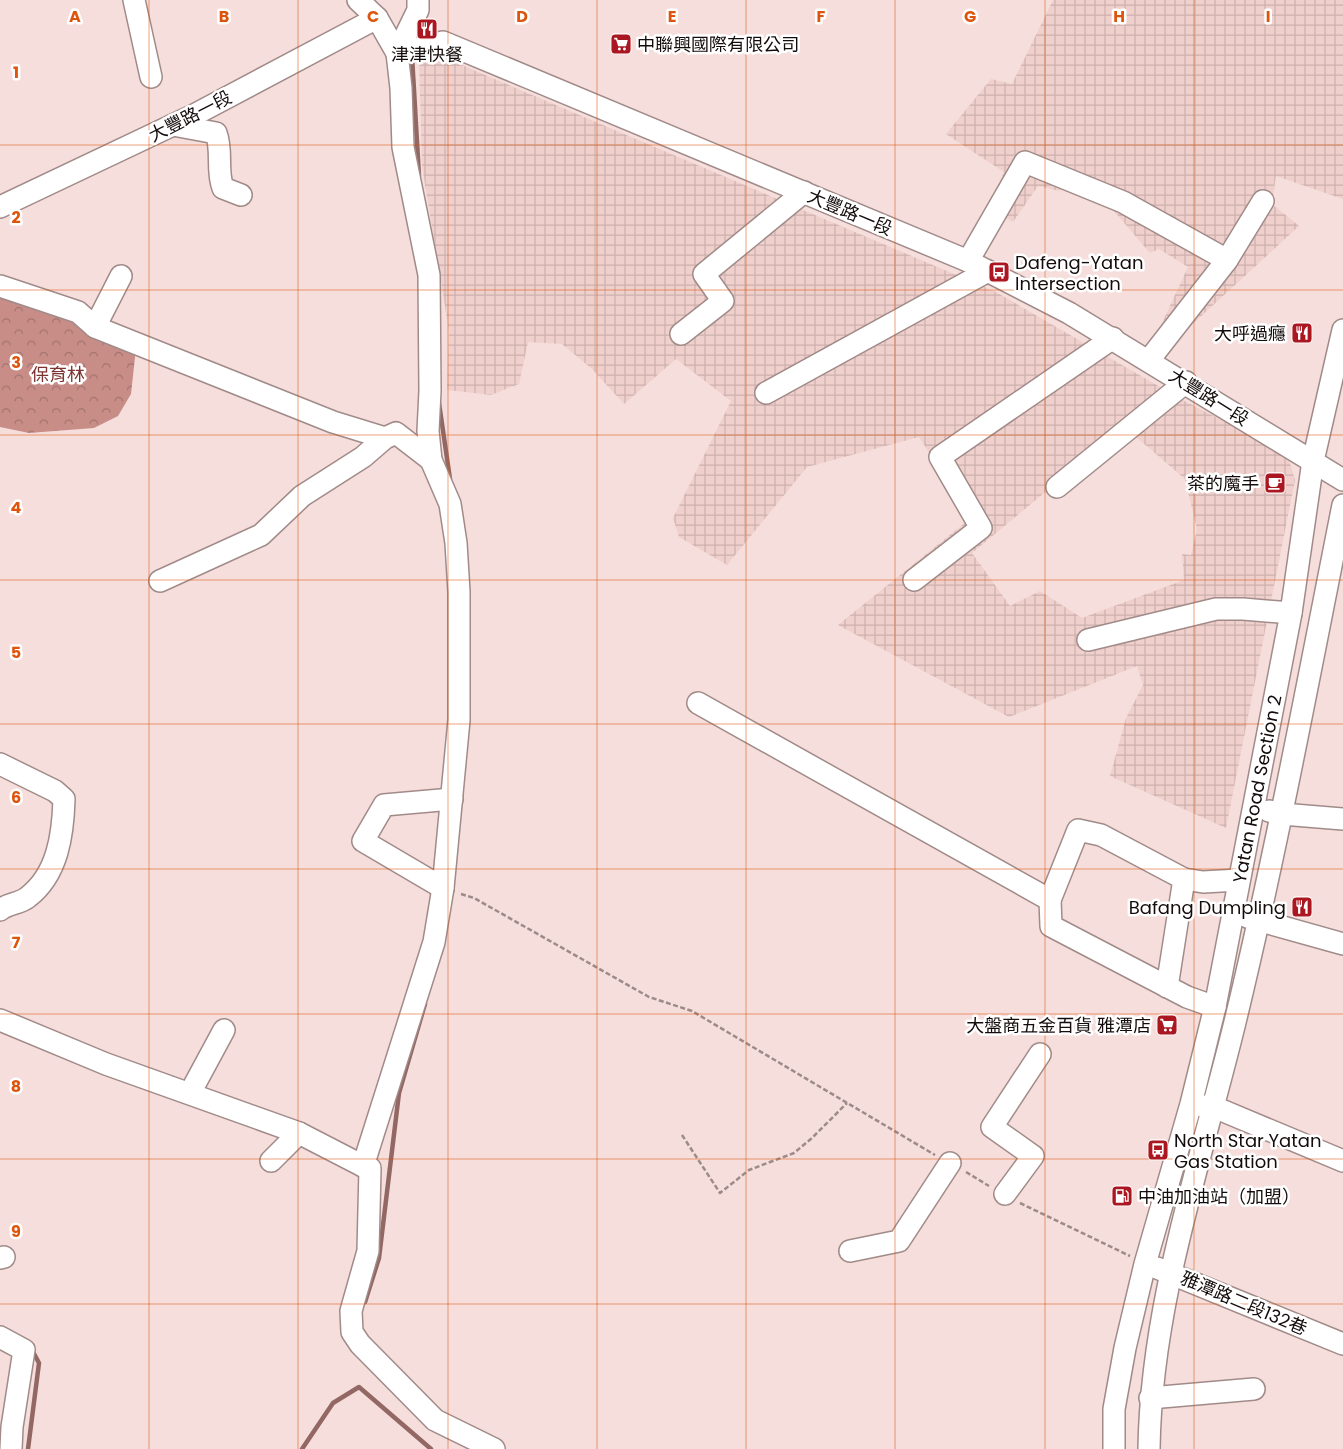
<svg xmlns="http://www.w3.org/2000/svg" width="1343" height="1449" font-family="Poppins,'Noto Sans TC',sans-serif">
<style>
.industrial{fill:url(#industrial-grid)}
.forest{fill:url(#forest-crowns)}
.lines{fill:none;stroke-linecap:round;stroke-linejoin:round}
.stream{stroke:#936763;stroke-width:4.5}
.minor-casing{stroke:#a18b89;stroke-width:24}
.path{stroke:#9c8b89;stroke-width:2.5;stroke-dasharray:5 2.5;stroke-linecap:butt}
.minor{stroke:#fff;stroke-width:21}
.grid{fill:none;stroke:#dd550c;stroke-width:1;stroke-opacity:0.55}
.labels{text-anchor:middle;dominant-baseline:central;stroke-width:5;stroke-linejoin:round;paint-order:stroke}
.poi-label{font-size:18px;fill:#140c0c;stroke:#fff;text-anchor:start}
.street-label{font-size:18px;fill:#140c0c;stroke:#fff}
.park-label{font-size:18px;fill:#7c332f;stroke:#fff}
.grid-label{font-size:16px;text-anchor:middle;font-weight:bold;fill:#dd550c;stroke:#fff;stroke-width:5;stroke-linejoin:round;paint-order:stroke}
</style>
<defs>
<pattern id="industrial-grid" width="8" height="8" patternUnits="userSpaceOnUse" patternTransform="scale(1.25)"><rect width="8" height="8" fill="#f0d0cc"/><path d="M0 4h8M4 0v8" fill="none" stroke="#cdb1ae"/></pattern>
<pattern id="forest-crowns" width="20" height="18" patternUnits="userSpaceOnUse" patternTransform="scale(1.25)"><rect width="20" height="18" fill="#c98d88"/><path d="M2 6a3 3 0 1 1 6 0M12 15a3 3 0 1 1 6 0" fill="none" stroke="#a2726e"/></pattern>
</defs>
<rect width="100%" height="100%" fill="#f5dedb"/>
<!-- industrial -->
<g class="industrial">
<polygon points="1053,0 1343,0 1343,199 1276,176 1272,204 1299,226 1159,355 1150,349 1188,267 1159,249 1150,253 1082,174 1059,191 1038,186 1013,222 988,208 1004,172 946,134 991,79 1012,84"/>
<polygon points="431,52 994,291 1167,391 972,553 1010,606 1040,591 1082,618 1184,580 1182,554 1191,555 1197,529 1185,479 1128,430 1181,399 1285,453 1289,460 1295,480 1226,828 1110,776 1126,718 1143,685 1137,666 1009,717 838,625 971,518 919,437 807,467 727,565 679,537 673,518 731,401 676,359 624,404 592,369 562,344 528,342 519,384 491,395 447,390 449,331 422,166 419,58"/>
</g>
<!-- forest -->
<polygon class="forest" points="0,279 136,348 131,394 118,416 94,428 29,433 0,427"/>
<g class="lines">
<!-- stream -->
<g class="stream">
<polyline points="412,56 419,176"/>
<polyline points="439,403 450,479"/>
<polyline points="365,1302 379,1258 399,1093 425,1004"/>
<polyline points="28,1449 39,1363 32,1350"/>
<polyline points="302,1449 333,1403 359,1387 431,1449"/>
</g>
<!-- minor casing -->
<g class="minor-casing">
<g id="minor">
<polyline points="134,0 151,77"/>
<polyline points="358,0 377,18 397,53 443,42 968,261 1069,313 1343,480"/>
<polyline points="418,0 418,10 397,53 401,88 403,147 429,275 430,391 428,431 431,460 450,504 456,543 459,592 459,720 443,888 434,942 363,1166 370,1168 368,1251 351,1311 352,1332 360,1344 435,1420 494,1449"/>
<path d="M173,125L216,133C223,151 216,170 223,188L241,195"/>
<polyline points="0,207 194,115 377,18"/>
<polyline points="1227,260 1263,201"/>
<polyline points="968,261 1025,162 1123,202 1227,260 1149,360"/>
<polyline points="0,286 78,312 95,327 333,422 385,438"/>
<polyline points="95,327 121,276"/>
<polyline points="681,334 723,301 704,274 804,192"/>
<polyline points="766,393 988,271"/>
<polyline points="1057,487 1186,382"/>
<polyline points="914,580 981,528 940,457 1113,338"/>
<polyline points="160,581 261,535 302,496 363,457 385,438 396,433 431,460"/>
<polyline points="1088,640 1216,609 1243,609 1291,613"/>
<polyline points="698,703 1050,900 1051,926 1187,997 1215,1007"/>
<path d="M0,764L55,791L64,799C63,834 58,874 28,897C20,904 8,903 0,910"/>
<polyline points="1269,811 1282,814 1343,819"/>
<polyline points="443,888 363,841 384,805 452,799"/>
<polyline points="1050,900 1078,830 1101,835 1184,879 1203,882 1239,880"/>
<polyline points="1247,917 1343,944"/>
<polyline points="1167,987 1184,879"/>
<polyline points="0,1020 106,1064 299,1133 363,1166"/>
<polyline points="190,1093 224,1030"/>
<polyline points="1202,1106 1214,1107 1343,1161"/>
<polyline points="271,1161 299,1133"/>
<polyline points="1005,1194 1033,1156 992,1127 1040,1054"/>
<polyline points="850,1251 899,1241 950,1163"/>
<polyline points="0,1258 4,1257"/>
<polyline points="1157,1268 1343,1344"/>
<polyline points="0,1337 24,1350 12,1427 11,1449"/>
<polyline points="1150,1398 1254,1389"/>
<polyline points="1114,1449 1114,1409 1125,1348 1145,1264 1191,1104 1215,1007 1291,613 1313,461 1343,330"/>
<path d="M1149,1449C1151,1302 1202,1159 1236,1018C1277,848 1309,676 1343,505"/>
</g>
</g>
<!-- path -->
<g class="path">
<polyline points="461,894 474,898 649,997 692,1011 935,1155"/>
<polyline points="682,1135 720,1193 749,1170 794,1153 812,1138 847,1103"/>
<polyline points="966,1172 989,1186"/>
<polyline points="1020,1203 1130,1256"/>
</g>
<!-- minor -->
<use href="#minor" class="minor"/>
</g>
<!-- grid -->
<path class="grid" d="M149,0V1449M298,0V1449M448,0V1449M597,0V1449M746,0V1449M895,0V1449M1045,0V1449M1194,0V1449M0,145H1343M0,290H1343M0,435H1343M0,580H1343M0,724H1343M0,869H1343M0,1014H1343M0,1159H1343M0,1304H1343"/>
<!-- icons -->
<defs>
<g id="restaurant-square" transform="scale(1.125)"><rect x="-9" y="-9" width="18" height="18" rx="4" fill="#ab1720" stroke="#fff"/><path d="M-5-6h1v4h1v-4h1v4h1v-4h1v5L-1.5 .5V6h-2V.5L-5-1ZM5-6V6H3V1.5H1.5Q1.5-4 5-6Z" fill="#fff"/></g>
<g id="supermarket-square" transform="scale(1.125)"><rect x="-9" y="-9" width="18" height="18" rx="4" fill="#ab1720" stroke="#fff"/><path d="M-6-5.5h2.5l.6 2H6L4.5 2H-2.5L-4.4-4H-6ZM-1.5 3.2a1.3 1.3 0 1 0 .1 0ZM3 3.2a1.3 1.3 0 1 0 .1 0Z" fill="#fff"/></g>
<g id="bus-square" transform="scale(1.125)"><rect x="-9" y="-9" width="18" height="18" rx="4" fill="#ab1720" stroke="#fff"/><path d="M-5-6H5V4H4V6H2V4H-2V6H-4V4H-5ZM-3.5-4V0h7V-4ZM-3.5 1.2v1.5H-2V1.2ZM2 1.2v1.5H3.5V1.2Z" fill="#fff"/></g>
<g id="cafe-square" transform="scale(1.125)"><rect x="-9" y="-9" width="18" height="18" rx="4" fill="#ab1720" stroke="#fff"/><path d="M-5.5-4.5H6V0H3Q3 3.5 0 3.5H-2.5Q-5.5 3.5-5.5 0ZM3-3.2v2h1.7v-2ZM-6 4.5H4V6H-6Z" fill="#fff"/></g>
<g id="fuel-square" transform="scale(1.125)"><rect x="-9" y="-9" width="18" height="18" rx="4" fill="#ab1720" stroke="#fff"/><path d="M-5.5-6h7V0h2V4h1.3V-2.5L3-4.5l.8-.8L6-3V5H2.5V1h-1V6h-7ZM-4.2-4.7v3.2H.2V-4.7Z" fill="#fff"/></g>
</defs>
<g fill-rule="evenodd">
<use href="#restaurant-square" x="427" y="29"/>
<use href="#supermarket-square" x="621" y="44"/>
<use href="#bus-square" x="999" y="272"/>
<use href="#restaurant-square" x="1302" y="333"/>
<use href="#cafe-square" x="1275" y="483"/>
<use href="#restaurant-square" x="1302" y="907"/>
<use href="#supermarket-square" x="1167" y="1025"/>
<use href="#bus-square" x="1158" y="1150"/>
<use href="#fuel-square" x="1122" y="1196"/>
</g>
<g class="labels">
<!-- poi labels -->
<g class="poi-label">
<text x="637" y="44">中聯興國際有限公司</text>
<text x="427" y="54" text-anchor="middle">津津快餐</text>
<text x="1015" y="262">Dafeng-Yatan<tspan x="1015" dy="21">Intersection</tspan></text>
<text x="1286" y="333" text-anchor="end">大呼過癮</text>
<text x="1259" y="483" text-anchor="end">茶的魔手</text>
<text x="1286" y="907" text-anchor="end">Bafang Dumpling</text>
<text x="1151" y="1025" text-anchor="end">大盤商五金百貨 雅潭店</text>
<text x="1174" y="1140">North Star Yatan<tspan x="1174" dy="21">Gas Station</tspan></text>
<text x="1138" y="1196">中油加油站（加盟）</text>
</g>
<!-- street labels -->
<g class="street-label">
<text transform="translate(190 116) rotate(-27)">大豐路一段</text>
<text transform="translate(850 212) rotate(23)">大豐路一段</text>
<text transform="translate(1209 397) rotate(32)">大豐路一段</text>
<text transform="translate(1257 789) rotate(-79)">Yatan Road Section 2</text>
<text transform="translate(1244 1303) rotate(23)">雅潭路二段132巷</text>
</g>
<!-- park labels -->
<g class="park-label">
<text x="58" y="374">保育林</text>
</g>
</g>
<g class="grid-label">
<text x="75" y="22">A</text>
<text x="224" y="22">B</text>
<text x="373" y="22">C</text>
<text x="522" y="22">D</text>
<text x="672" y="22">E</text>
<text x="821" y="22">F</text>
<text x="970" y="22">G</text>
<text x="1119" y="22">H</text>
<text x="1268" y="22">I</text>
<text x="16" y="78">1</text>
<text x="16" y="223">2</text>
<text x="16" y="368">3</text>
<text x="16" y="513">4</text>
<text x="16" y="658">5</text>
<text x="16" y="803">6</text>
<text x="16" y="948">7</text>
<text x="16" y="1092">8</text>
<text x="16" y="1237">9</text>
</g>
</svg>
